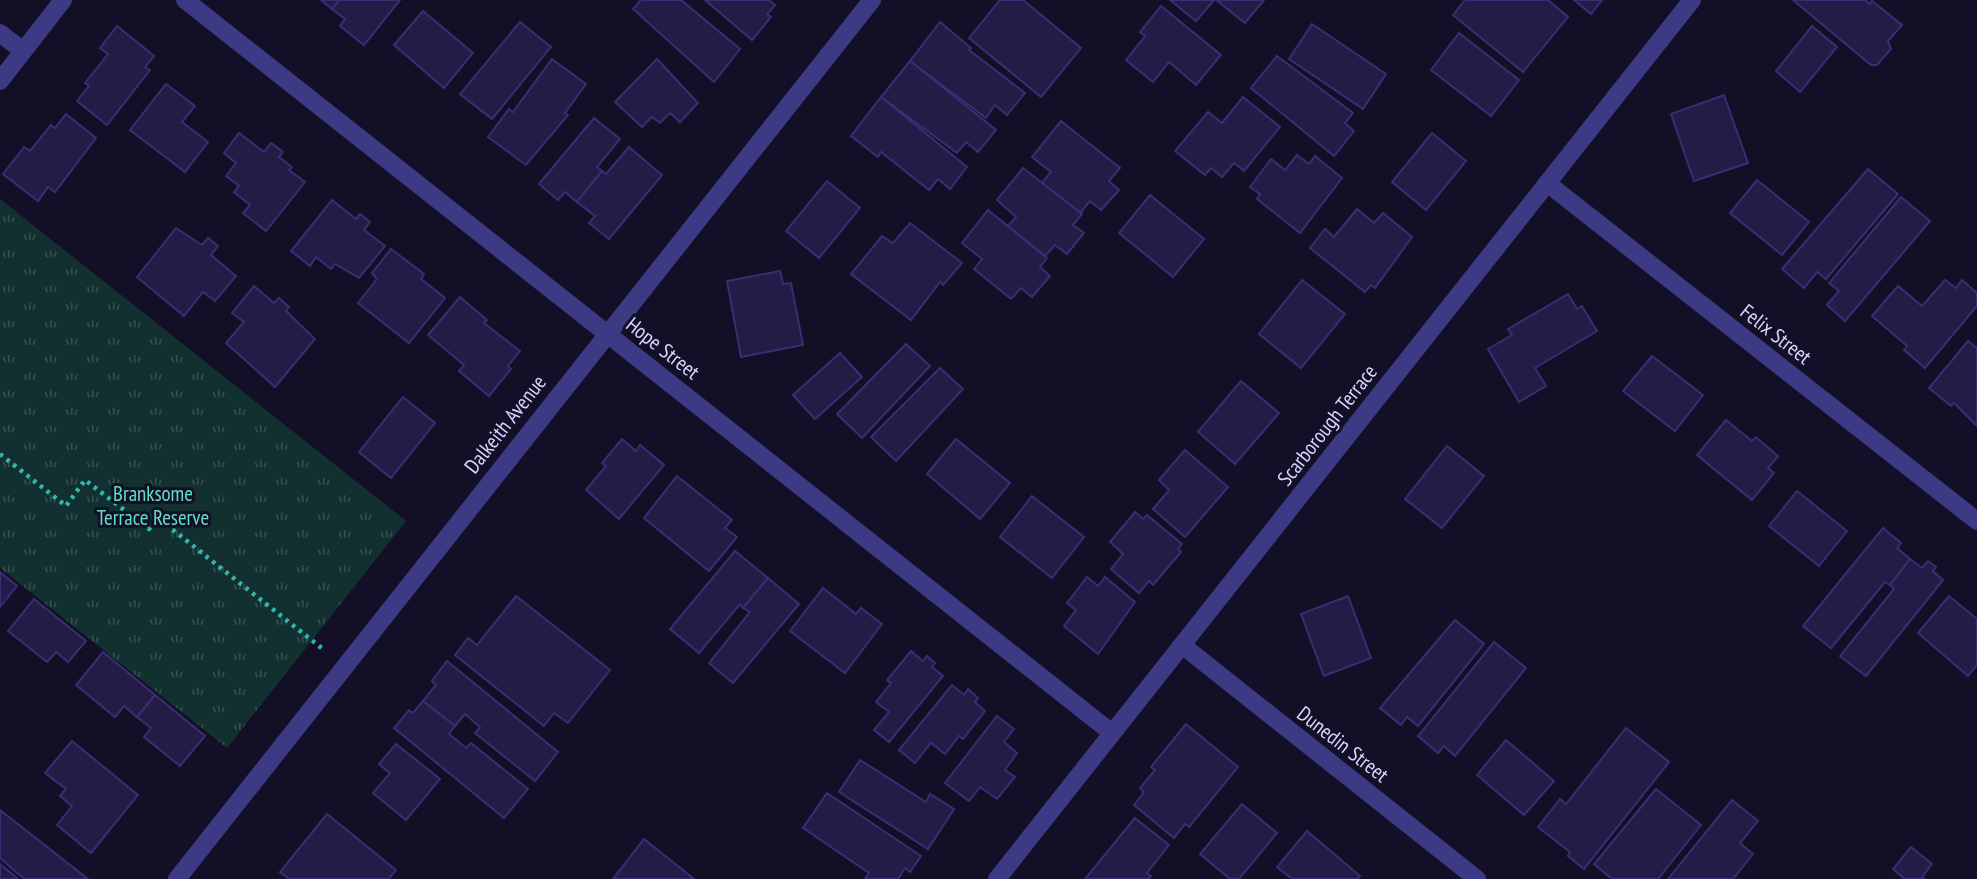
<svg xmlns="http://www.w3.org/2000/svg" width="1977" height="879" font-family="'PT Sans Narrow',sans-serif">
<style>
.grass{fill:url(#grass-tufts)}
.building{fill:#241b47;stroke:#3b2d73;stroke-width:2}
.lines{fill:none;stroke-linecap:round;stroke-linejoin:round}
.path{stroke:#2fb8b0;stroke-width:4.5;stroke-dasharray:3.5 5;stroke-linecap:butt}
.minor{stroke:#3d3a85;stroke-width:18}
.labels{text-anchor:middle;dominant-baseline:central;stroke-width:6;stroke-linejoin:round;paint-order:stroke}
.street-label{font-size:21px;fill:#d9d4ff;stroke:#130f26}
.park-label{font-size:21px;fill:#5fe0c0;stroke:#130f26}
</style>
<defs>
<pattern id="grass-tufts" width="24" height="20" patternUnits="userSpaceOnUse" patternTransform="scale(1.75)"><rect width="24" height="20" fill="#12302f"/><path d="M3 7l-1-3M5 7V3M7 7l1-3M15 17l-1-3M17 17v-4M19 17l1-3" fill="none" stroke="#344d4e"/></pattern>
</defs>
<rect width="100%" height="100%" fill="#130f26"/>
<!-- grass -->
<polygon class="grass" points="0,199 406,521 227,748 0,568"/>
<!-- building -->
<g class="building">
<polygon points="321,0 339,0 332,9"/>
<polygon points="339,0 400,0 364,45 340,26 345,19 332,9"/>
<polygon points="641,0 681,0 740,49 714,82 633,9"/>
<polygon points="705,0 769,0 775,5 767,14 771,17 752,40"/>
<polygon points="1000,0 1023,0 1081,48 1041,97 969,38"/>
<polygon points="1170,0 1214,0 1196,21"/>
<polygon points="1216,0 1264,0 1245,23"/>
<polygon points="1465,0 1548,0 1568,17 1523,72 1453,15"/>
<polygon points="1574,0 1602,0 1591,14"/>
<polygon points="1793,0 1865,0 1870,4 1872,1 1902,25 1888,41 1891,49 1877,65 1871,65"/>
<polygon points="1161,6 1221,55 1196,85 1169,62 1153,82 1126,60 1145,36 1140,32"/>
<polygon points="423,11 473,53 444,88 394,45"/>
<polygon points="520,22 551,47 492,119 460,94"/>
<polygon points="940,22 971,48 969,50 1025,93 1007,115 995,105 986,118 910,61"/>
<polygon points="1312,24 1386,74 1363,109 1289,59"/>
<polygon points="117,26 154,56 145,67 150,70 107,125 77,101 89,86 85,83 108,54 100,48"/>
<polygon points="1812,26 1837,47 1800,92 1776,71"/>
<polygon points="1459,33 1519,80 1491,116 1431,70"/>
<polygon points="1277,56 1353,113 1345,123 1354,131 1334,156 1251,88"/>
<polygon points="552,59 586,84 565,113 568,115 526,165 488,137 509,109 513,112"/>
<polygon points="657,59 698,103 680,122 670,113 660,123 652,117 642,127 615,102"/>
<polygon points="910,61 996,130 978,152 966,142 957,153 881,97"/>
<polygon points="166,84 195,106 182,122 208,142 185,172 130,130"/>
<polygon points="1724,95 1748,163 1694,181 1671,114"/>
<polygon points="881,97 967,167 950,189 938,179 929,190 881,152 878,157 851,136"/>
<polygon points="1243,97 1280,127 1244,171 1234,163 1222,177 1211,168 1205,175 1175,151 1208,112 1222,123"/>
<polygon points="66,114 96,138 55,192 48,187 38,201 3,174 24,147 30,151 51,125 55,128"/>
<polygon points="594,118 620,139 597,167 602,171 577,202 565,192 558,200 539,184"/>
<polygon points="1061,121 1120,168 1109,181 1119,190 1101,210 1090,201 1080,213 1042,183 1051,172 1032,157"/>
<polygon points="239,133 264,152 271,143 283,152 279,157 292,167 289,170 305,182 266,231 243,213 250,205 234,192 239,186 226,176 236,163 224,153"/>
<polygon points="1432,133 1466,161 1426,210 1392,182"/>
<polygon points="629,147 662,175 609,239 589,223 595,216 577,202 602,171 606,174"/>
<polygon points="1297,155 1309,164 1315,156 1342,178 1300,233 1257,199 1260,194 1250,187 1271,159 1285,170"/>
<polygon points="1023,168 1082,214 1073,225 1084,233 1067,254 1055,245 1045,256 1008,226 1016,217 997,200"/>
<polygon points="1868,169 1898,194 1826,279 1817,272 1804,288 1782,269"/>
<polygon points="1757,180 1809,222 1782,255 1730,213"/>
<polygon points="827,181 860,208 819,258 786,231"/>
<polygon points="1150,195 1204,239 1173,277 1119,233"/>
<polygon points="1901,197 1930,221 1845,321 1827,305 1839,291 1829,283"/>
<polygon points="332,200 356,219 360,214 370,222 364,230 385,246 359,278 335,264 331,269 316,257 310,266 291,251"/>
<polygon points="1357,209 1374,223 1383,213 1412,237 1375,288 1371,285 1365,292 1310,248 1325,229 1334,237"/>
<polygon points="988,210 1047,258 1040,267 1050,276 1032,297 1021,288 1011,299 974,269 982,259 962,243"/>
<polygon points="910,223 962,263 943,285 940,282 911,320 851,274 882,236 893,243"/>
<polygon points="176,228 202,245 208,238 218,246 211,255 236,276 215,301 203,292 184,316 137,277"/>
<polygon points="391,249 424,274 421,279 445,298 409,343 358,303 377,279 372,273"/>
<polygon points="780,271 783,284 791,283 803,345 741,357 727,281"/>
<polygon points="1302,280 1345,314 1301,368 1259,334"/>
<polygon points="1945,280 1956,288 1962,280 1977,293 1977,306 1925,368 1904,350 1907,346 1872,316 1898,286 1922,306"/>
<polygon points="254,286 274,303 279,298 289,307 286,311 315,339 275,387 226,343 244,322 232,313"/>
<polygon points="1568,294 1577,309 1582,306 1597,331 1535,368 1546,386 1519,402 1488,349 1512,335 1508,329"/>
<polygon points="460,297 487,320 484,323 520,351 508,366 511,369 489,396 459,371 464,365 428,335"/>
<polygon points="1968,341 1977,348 1977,426 1954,403 1951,406 1929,388"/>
<polygon points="906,344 930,366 862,438 837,414"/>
<polygon points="840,353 862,377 815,419 793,395"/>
<polygon points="1652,356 1703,395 1675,431 1623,391"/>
<polygon points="940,368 963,389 896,461 871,437"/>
<polygon points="1241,381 1279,413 1235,464 1198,432"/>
<polygon points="403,397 435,423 391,478 359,452"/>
<polygon points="1726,420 1752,441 1756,437 1778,456 1768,468 1774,473 1752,500 1697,455"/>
<polygon points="622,439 636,451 640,445 664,465 619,519 586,490 606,466 602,463"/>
<polygon points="956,439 1010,483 980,519 927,474"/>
<polygon points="1447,446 1484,476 1442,528 1405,499"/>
<polygon points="1185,450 1228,487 1185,537 1153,509 1169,490 1159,480"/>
<polygon points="677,476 732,520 725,528 737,537 709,571 644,518"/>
<polygon points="1797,491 1847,531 1819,566 1769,526"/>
<polygon points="1032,496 1084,537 1052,578 1000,537"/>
<polygon points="1135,512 1143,519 1147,515 1182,544 1178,549 1181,552 1153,585 1149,581 1139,593 1111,569 1123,554 1110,542"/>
<polygon points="1883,528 1901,543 1897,548 1910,559 1890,585 1885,582 1831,648 1803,626"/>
<polygon points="735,551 768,578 743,608 740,604 699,653 670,629"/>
<polygon points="1910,559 1922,568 1928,561 1936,567 1933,571 1943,580 1866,676 1840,656 1894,589 1890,585"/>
<polygon points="0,572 17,586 0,607"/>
<polygon points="1087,577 1098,586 1105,577 1135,602 1098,654 1064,626 1076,610 1067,603"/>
<polygon points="768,578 799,604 733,683 709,663 750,612 743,608"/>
<polygon points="823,588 856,614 861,608 882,624 845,673 790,631"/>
<polygon points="516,596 610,670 568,723 554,713 544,726 455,655 468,638 477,645"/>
<polygon points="1348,596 1371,658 1324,676 1301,614"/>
<polygon points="1949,596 1977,619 1977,665 1968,676 1918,633"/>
<polygon points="34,599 86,641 68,662 56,652 47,662 8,631"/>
<polygon points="1455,620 1484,644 1418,726 1407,717 1401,725 1380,708"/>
<polygon points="1494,642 1526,668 1455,756 1444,746 1438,753 1418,736"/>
<polygon points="911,651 923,661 927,656 935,663 932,667 943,676 889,742 874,730 889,712 876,702 891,683 887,680"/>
<polygon points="103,652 155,695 137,717 124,706 115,717 76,685"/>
<polygon points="447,661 558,752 535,781 475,733 480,727 465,714 455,726 423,701 436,685 432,681"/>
<polygon points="952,685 964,695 968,689 978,698 975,702 985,711 963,739 959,736 945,754 931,743 915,763 899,750"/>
<polygon points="155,695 205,736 180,766 144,737 151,728 137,717"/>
<polygon points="423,701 455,726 449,734 466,748 471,743 528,789 504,818 394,728 409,710 413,713"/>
<polygon points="997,716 1014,729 1004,742 1017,753 1005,770 1015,777 997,799 980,787 969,801 945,783"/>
<polygon points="1186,724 1238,767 1189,827 1185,824 1174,838 1134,805 1144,792 1140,788 1155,770 1151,767"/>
<polygon points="1626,728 1669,762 1584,869 1568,856 1570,852 1538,827 1560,799 1566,804"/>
<polygon points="1506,740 1554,781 1524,815 1477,775"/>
<polygon points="72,741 138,795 91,853 57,825 72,806 60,796 66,789 45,773"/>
<polygon points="396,744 440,779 406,820 373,793 390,773 379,764"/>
<polygon points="860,760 926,802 930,794 954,809 928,849 839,792"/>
<polygon points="1656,789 1701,825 1658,879 1612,879 1594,864"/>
<polygon points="827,793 921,856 910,872 905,868 898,879 865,879 869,873 803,828"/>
<polygon points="1732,800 1758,821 1740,843 1753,854 1733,879 1668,879"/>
<polygon points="1242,804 1277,833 1239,879 1230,879 1200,854"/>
<polygon points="0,810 88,879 25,879 17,873 0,858"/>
<polygon points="327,814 396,870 389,879 289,879 280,872"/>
<polygon points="1135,818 1169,845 1147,873 1151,876 1149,879 1085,879"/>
<polygon points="1307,831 1360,876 1357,879 1292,879 1277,867"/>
<polygon points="644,839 694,879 613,879"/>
<polygon points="1911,847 1932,864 1922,877 1925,879 1905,879 1893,869"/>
<polygon points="0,864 18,879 0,879"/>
</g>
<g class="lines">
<!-- path -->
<polyline class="path" points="0,454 66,506 85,480 149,529 158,518 324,650"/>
<!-- minor -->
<g class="minor">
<polyline points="185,0 1112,733"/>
<polyline points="0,33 23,51"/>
<polyline points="0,81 63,0"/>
<polyline points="1547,183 1977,521"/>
<polyline points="1182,645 1477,879"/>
<polyline points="177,879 872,0"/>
<polyline points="997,879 1692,0"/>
</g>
</g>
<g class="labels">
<!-- street labels -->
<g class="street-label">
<text transform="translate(1776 334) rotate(38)">Felix Street</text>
<text transform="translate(663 348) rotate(38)">Hope Street</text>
<text transform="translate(505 424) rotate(-52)">Dalkeith Avenue</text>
<text transform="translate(1327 425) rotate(-52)">Scarborough Terrace</text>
<text transform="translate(1343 744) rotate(38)">Dunedin Street</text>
</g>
<!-- park labels -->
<g class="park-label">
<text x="153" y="493">Branksome<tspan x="153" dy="24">Terrace Reserve</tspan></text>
</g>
</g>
</svg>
